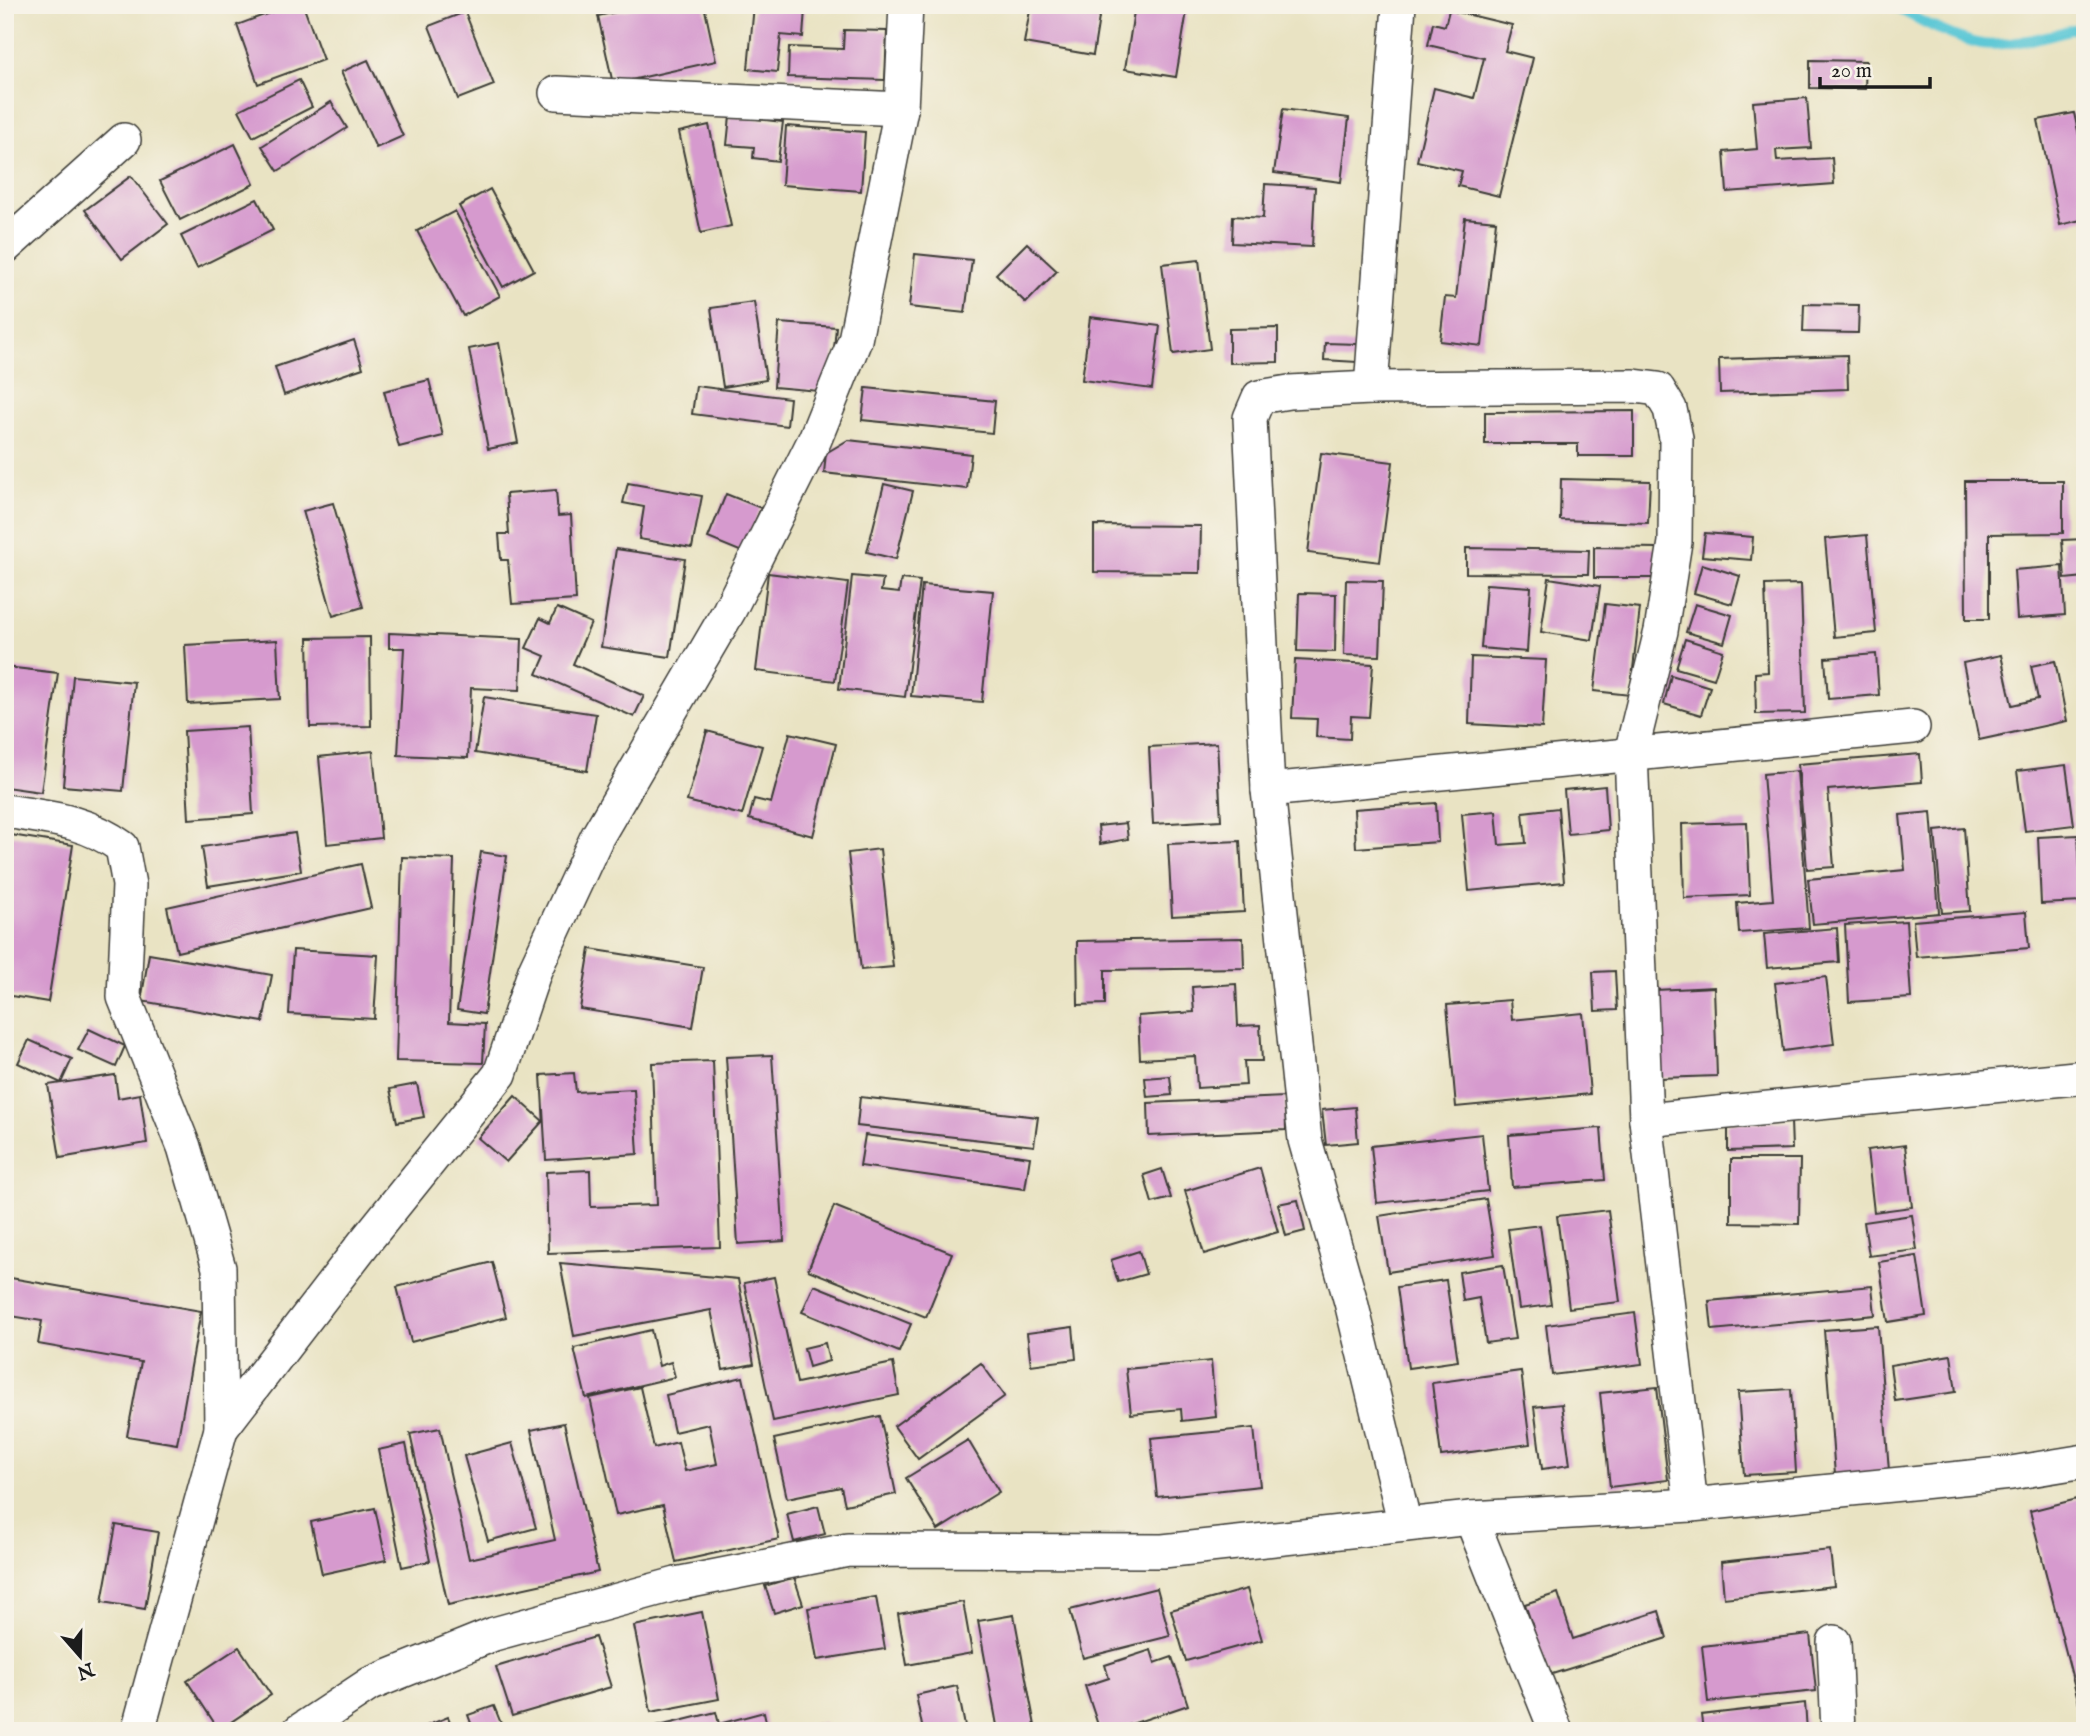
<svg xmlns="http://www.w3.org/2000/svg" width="2090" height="1736" font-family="'IM FELL English',serif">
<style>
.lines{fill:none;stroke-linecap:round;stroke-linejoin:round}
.stream{stroke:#5dc8d6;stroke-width:10}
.building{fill:#d69ace}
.minor-casing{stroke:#3b3a35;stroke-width:36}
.minor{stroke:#fff;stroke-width:33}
</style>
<rect width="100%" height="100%" fill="#f7f3e8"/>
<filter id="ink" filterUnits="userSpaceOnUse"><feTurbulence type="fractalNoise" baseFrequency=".0143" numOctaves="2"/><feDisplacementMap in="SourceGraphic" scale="14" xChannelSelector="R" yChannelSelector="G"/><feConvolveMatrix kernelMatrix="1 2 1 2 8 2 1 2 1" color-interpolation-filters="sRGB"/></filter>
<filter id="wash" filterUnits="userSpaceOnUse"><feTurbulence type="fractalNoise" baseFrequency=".00686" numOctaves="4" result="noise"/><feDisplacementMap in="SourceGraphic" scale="28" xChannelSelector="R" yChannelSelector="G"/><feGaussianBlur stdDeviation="1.57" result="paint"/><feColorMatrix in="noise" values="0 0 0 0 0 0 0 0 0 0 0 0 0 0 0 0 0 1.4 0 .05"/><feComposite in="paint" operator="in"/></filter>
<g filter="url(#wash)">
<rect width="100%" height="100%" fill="#e9e3c3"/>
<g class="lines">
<!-- stream -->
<path class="stream" d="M1891,5C1919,20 1951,38 1982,44C2007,48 2059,33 2085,26"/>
</g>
<g id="blocks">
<!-- building -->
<g class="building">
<polygon points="291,5 303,5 323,60 258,84 237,25"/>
<polygon points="647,5 704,5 716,61 613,84 598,16"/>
<polygon points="754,5 805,9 803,37 781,35 777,72 748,69"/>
<polygon points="1031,5 1101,5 1093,55 1024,43"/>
<polygon points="1135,5 1188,5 1176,77 1125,69"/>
<polygon points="1449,10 1512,25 1505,51 1533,58 1499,196 1458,186 1462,171 1417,161 1434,88 1474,98 1484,58 1428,45 1433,23 1445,26"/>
<polygon points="465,12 494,85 458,99 429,26"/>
<polygon points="844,30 887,31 885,80 788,77 789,47 843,49"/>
<polygon points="368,60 403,136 376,148 341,72"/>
<polygon points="1810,60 1866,61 1865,89 1810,88"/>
<polygon points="299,80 312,107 253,137 239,110"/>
<polygon points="1807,98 1811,148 1776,150 1777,161 1832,158 1834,184 1727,192 1724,152 1757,149 1753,102"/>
<polygon points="331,102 347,128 278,171 262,146"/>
<polygon points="1283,109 1349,118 1341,182 1274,173"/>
<polygon points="2074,113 2085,162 2085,219 2060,225 2038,120"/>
<polygon points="730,116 783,122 778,161 753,158 754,147 727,145"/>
<polygon points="709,125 731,226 701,233 679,132"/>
<polygon points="786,126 865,132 861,191 782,185"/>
<polygon points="235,144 254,184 180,220 160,181"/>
<polygon points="131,176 168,224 122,259 85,210"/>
<polygon points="1265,184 1315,187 1312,247 1232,243 1233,216 1263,218"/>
<polygon points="490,189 534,270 503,287 459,206"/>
<polygon points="257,199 273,230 197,268 181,236"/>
<polygon points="455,211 500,296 463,316 417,231"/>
<polygon points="1465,218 1496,221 1482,346 1440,341 1445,297 1456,298"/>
<polygon points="1027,243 1057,271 1026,303 996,274"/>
<polygon points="915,254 972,260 965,313 909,307"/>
<polygon points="1199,260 1210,349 1173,354 1162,264"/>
<polygon points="754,302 766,380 723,387 711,308"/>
<polygon points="1804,304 1859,305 1858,333 1803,332"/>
<polygon points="1090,317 1160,326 1152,389 1082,380"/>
<polygon points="779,323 836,327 830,392 774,387"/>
<polygon points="1278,328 1278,362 1229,363 1229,329"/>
<polygon points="354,340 363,368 284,395 275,367"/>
<polygon points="499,343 518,443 488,449 469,349"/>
<polygon points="1325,343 1358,344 1357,362 1324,360"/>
<polygon points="1847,355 1848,389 1720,393 1719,359"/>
<polygon points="429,380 443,436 399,447 384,391"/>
<polygon points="696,386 790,398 787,426 692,414"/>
<polygon points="866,388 995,401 992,433 862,420"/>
<polygon points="1634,411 1634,456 1578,456 1578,444 1485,444 1485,412"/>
<polygon points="848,440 971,454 967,489 824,473 826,453"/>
<polygon points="1321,453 1393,462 1380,562 1308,553"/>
<polygon points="1561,479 1650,481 1648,523 1560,520"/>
<polygon points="1965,481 2063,481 2063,533 1989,534 1989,619 1966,619"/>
<polygon points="628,483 702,496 692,548 639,539 644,507 623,503"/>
<polygon points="884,484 913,491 896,559 867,552"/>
<polygon points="556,490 558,516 571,515 576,600 512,604 508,560 501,560 499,534 509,534 506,494"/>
<polygon points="726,494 761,508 742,552 708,538"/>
<polygon points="333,503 363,607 333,616 303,511"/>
<polygon points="1094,525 1201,526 1200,573 1094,572"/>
<polygon points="1705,533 1753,537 1751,560 1702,556"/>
<polygon points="1867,535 1876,633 1834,637 1825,539"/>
<polygon points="2085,539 2085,577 2065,579 2062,540"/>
<polygon points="1594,547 1657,548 1657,578 1594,578"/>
<polygon points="1466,548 1589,550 1588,574 1466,573"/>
<polygon points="616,549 685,559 670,657 601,647"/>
<polygon points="1702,564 1740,576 1732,604 1694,593"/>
<polygon points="2062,566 2065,615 2017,619 2014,570"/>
<polygon points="768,573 848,583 835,681 756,671"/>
<polygon points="852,576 883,579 881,591 899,593 901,579 920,581 905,697 839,689"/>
<polygon points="1549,578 1600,586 1592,640 1541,632"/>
<polygon points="1346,580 1383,581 1380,656 1344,655"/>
<polygon points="1486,584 1531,587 1527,652 1481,648"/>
<polygon points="1801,584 1805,713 1756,714 1755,673 1768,672 1765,585"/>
<polygon points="922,585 993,591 982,702 911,696"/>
<polygon points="1299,593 1336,594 1335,652 1297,651"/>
<polygon points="1605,604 1640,608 1630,695 1594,691"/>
<polygon points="1695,604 1732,615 1724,643 1686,632"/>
<polygon points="557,608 591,623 573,664 644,696 634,717 537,674 545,656 526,648 540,618 550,623"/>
<polygon points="389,633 522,639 520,690 471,688 468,758 398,755 404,648 389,648"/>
<polygon points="370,637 371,726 310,727 308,638"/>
<polygon points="1685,639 1723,651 1714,679 1676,668"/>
<polygon points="277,640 280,699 188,704 185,645"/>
<polygon points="1876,654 1879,695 1828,699 1825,658"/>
<polygon points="2001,655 2012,705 2038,699 2031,666 2055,661 2067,721 1979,740 1963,663"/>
<polygon points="1471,657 1546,660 1542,728 1469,724"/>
<polygon points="1295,660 1373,664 1369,717 1351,716 1350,739 1316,737 1317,719 1292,718"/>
<polygon points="6,667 58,673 41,792 5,787"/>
<polygon points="1671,675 1710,687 1701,715 1664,704"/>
<polygon points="73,676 134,682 123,791 63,786"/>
<polygon points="484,697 596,714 587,771 475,753"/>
<polygon points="248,727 253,814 189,819 184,731"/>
<polygon points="707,731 762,746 742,815 687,801"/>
<polygon points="790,733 836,744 813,836 749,819 754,799 771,803"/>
<polygon points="1217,743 1221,820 1153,824 1149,747"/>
<polygon points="373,751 381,838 327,844 319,757"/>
<polygon points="1920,754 1922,782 1828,790 1834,867 1807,869 1798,764"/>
<polygon points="2066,765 2074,825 2025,831 2017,771"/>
<polygon points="1797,771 1809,928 1739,933 1737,903 1773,900 1763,774"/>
<polygon points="1605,786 1608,830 1568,834 1564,790"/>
<polygon points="1436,803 1438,842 1356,848 1354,809"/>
<polygon points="1558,808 1564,882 1469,891 1462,814 1496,811 1499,845 1526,843 1523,812"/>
<polygon points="1931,812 1939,913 1813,924 1808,879 1905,870 1900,815"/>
<polygon points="1747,822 1750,895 1684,898 1682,824"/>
<polygon points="1126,823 1128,839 1100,844 1098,826"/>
<polygon points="1964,828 1970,911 1942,913 1935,831"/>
<polygon points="295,833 301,871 208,886 202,847"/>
<polygon points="5,834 73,845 48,1002 5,995"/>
<polygon points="2078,835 2082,902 2041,904 2038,837"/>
<polygon points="1240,841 1244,912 1172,916 1168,844"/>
<polygon points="880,849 893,967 861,970 848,853"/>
<polygon points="481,852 507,856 484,1014 457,1010"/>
<polygon points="402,857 454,859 449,1022 485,1024 483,1063 396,1061"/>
<polygon points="361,864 371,908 177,952 167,907"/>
<polygon points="2026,912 2029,948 1916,957 1913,921"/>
<polygon points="1906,921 1911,998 1849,1002 1845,925"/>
<polygon points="1837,928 1839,962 1767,968 1764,934"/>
<polygon points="1243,938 1244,968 1105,970 1105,1004 1078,1005 1077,941"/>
<polygon points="590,949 703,967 693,1027 580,1009"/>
<polygon points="293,950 378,955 374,1019 289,1014"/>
<polygon points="149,954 272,975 263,1022 141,1001"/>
<polygon points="1615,971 1617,1010 1595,1011 1593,972"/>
<polygon points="1826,977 1834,1044 1783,1051 1775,983"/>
<polygon points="1236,984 1238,1026 1260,1025 1262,1061 1244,1061 1246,1085 1197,1088 1195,1056 1140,1059 1138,1016 1194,1012 1192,987"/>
<polygon points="1714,987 1717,1076 1659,1078 1656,990"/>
<polygon points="1510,1000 1512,1020 1583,1013 1590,1094 1456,1107 1447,1005"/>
<polygon points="89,1029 125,1046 116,1067 78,1050"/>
<polygon points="29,1040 72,1059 61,1083 18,1063"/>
<polygon points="772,1055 784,1241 738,1244 726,1057"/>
<polygon points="713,1061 720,1247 548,1253 546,1172 590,1170 591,1207 657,1205 652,1063"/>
<polygon points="574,1073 576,1092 634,1089 638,1154 546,1160 541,1075"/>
<polygon points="115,1075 118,1098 140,1094 147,1143 60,1158 48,1085"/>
<polygon points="1170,1076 1172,1095 1147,1097 1145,1078"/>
<polygon points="417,1084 424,1117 397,1122 390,1089"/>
<polygon points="515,1096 543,1121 506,1162 478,1138"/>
<polygon points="860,1097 1038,1117 1034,1146 857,1126"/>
<polygon points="1285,1097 1286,1130 1149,1136 1148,1103"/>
<polygon points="1355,1107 1358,1142 1326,1145 1322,1110"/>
<polygon points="1791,1121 1792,1149 1728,1151 1728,1123"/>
<polygon points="1601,1128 1605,1180 1512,1187 1509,1135"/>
<polygon points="1482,1134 1488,1191 1377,1203 1371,1146"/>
<polygon points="865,1135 1030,1157 1025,1189 860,1166"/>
<polygon points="1905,1145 1912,1207 1874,1212 1867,1150"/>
<polygon points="1731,1159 1800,1159 1799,1224 1731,1223"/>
<polygon points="1260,1168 1278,1232 1204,1254 1185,1191"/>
<polygon points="1162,1169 1171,1198 1152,1203 1144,1175"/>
<polygon points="1486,1199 1495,1255 1388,1272 1379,1216"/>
<polygon points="1298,1200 1305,1231 1286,1236 1278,1204"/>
<polygon points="834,1206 952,1253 926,1317 808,1270"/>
<polygon points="1608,1210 1620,1302 1569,1308 1557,1216"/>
<polygon points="1912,1215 1917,1250 1869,1256 1864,1222"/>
<polygon points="1540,1225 1551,1305 1519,1309 1508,1229"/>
<polygon points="1139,1251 1146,1274 1118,1282 1111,1260"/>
<polygon points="1917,1256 1926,1316 1888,1322 1879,1262"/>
<polygon points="492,1262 506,1317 411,1342 397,1287"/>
<polygon points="560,1263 738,1279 754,1364 723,1370 711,1310 574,1336"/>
<polygon points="1503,1265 1515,1339 1486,1343 1479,1298 1463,1301 1459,1272"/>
<polygon points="5,1277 201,1311 177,1444 127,1436 141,1362 38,1344 42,1321 5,1315"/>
<polygon points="774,1277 797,1383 893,1363 899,1395 773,1421 744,1283"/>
<polygon points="1446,1280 1458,1361 1408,1368 1397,1287"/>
<polygon points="814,1285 911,1324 899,1352 802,1312"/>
<polygon points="1872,1286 1875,1315 1712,1330 1709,1301"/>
<polygon points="1635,1313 1642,1364 1552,1375 1546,1325"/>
<polygon points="1878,1326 1889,1471 1835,1475 1824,1330"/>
<polygon points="1073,1327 1076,1359 1031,1365 1027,1333"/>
<polygon points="651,1330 659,1366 671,1362 675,1377 586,1398 574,1348"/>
<polygon points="825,1343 829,1361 809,1367 804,1348"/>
<polygon points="1951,1355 1956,1392 1895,1401 1890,1365"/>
<polygon points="1211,1361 1216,1417 1182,1421 1181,1409 1131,1414 1126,1369"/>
<polygon points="981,1363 1005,1396 918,1459 894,1426"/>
<polygon points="1521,1371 1530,1444 1441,1456 1432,1383"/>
<polygon points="743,1377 779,1539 676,1562 663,1505 616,1515 590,1398 640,1387 654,1448 678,1442 685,1471 717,1464 709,1424 674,1432 666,1395"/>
<polygon points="1657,1387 1668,1480 1610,1487 1600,1393"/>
<polygon points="1791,1389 1796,1472 1744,1475 1738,1392"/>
<polygon points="1562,1404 1570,1465 1542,1469 1534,1407"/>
<polygon points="880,1416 896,1494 845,1505 841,1487 787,1498 774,1439"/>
<polygon points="564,1423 598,1572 448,1605 410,1434 440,1428 469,1559 555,1540 531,1430"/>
<polygon points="1254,1428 1260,1486 1157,1497 1151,1438"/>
<polygon points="968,1440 999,1492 938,1530 906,1478"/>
<polygon points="512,1443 536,1528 488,1541 464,1456"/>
<polygon points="406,1444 430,1561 402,1567 378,1450"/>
<polygon points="2085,1497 2085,1723 2084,1723 2030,1511"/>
<polygon points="818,1506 825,1534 794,1542 787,1514"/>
<polygon points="375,1508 386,1560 322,1574 311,1522"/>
<polygon points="116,1525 158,1532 145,1609 102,1602"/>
<polygon points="1830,1550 1834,1586 1724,1598 1721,1562"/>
<polygon points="794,1577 803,1604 774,1613 765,1586"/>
<polygon points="1157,1588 1170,1636 1083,1658 1070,1610"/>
<polygon points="1247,1589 1262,1640 1186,1661 1171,1610"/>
<polygon points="1558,1593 1573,1639 1659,1611 1667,1638 1549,1675 1525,1604"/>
<polygon points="876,1597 885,1649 817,1660 808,1608"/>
<polygon points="963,1602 972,1653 907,1665 898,1614"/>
<polygon points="702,1612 719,1699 651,1712 634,1626"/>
<polygon points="1014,1615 1036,1731 998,1731 978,1621"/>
<polygon points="1810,1634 1816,1691 1708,1702 1702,1646"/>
<polygon points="595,1637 611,1687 512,1716 496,1667"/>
<polygon points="239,1647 271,1695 219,1730 187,1681"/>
<polygon points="1151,1650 1155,1663 1172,1657 1188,1705 1111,1731 1100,1731 1085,1686 1109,1678 1105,1665"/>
<polygon points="957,1686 966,1731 923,1731 916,1695"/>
<polygon points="1805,1703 1807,1731 1703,1731 1701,1715"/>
<polygon points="494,1706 504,1731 474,1731 468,1715"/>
<polygon points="716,1712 719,1724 764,1712 768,1731 652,1731 651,1728"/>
<polygon points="448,1717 454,1731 414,1731"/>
<polygon points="823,1722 825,1731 790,1731 790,1730"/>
</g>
</g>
</g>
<g filter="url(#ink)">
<use href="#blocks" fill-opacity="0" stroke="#3b3a35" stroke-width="2"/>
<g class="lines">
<!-- minor casing -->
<g class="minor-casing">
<g id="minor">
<polyline points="556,93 901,109"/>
<polyline points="5,247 124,140"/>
<polyline points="1371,388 1399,5"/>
<polyline points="1268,790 1913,727"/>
<path d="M5,811C49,818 85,820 122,847L129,885L124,997L184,1147L219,1268L221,1429L138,1731"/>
<polyline points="1646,1120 2085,1077"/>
<polyline points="221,1429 364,1243 500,1074 535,970 597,837 729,611 815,439 855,340 901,109 906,5"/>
<polyline points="1471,1518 1556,1731"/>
<polyline points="1405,1525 1351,1302 1305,1140 1268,790 1250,418 1259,397 1289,392 1371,388 1634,386 1658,389 1670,409 1676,438 1675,542 1661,631 1631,753 1646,1120 1691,1505"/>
<polyline points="1834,1642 1838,1731"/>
<polyline points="299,1731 370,1684 494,1634 676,1584 848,1550 1163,1551 1471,1518 1691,1505 2011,1473 2085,1461"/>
</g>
</g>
<!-- minor -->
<use href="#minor" class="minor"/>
</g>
</g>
<!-- margin -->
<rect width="2090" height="1736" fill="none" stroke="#f7f3e8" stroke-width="28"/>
<!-- north arrow -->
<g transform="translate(80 1656) rotate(160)" stroke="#f7f3e8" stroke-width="5" paint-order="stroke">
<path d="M0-5L12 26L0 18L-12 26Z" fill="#1c1c1c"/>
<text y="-10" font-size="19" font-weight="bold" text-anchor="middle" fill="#1c1c1c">N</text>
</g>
<!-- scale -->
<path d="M1820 77v10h110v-10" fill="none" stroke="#1c1c1c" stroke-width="3.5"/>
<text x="1831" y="77" font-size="21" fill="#1c1c1c" stroke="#f7f3e8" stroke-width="5" paint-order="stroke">20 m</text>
</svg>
